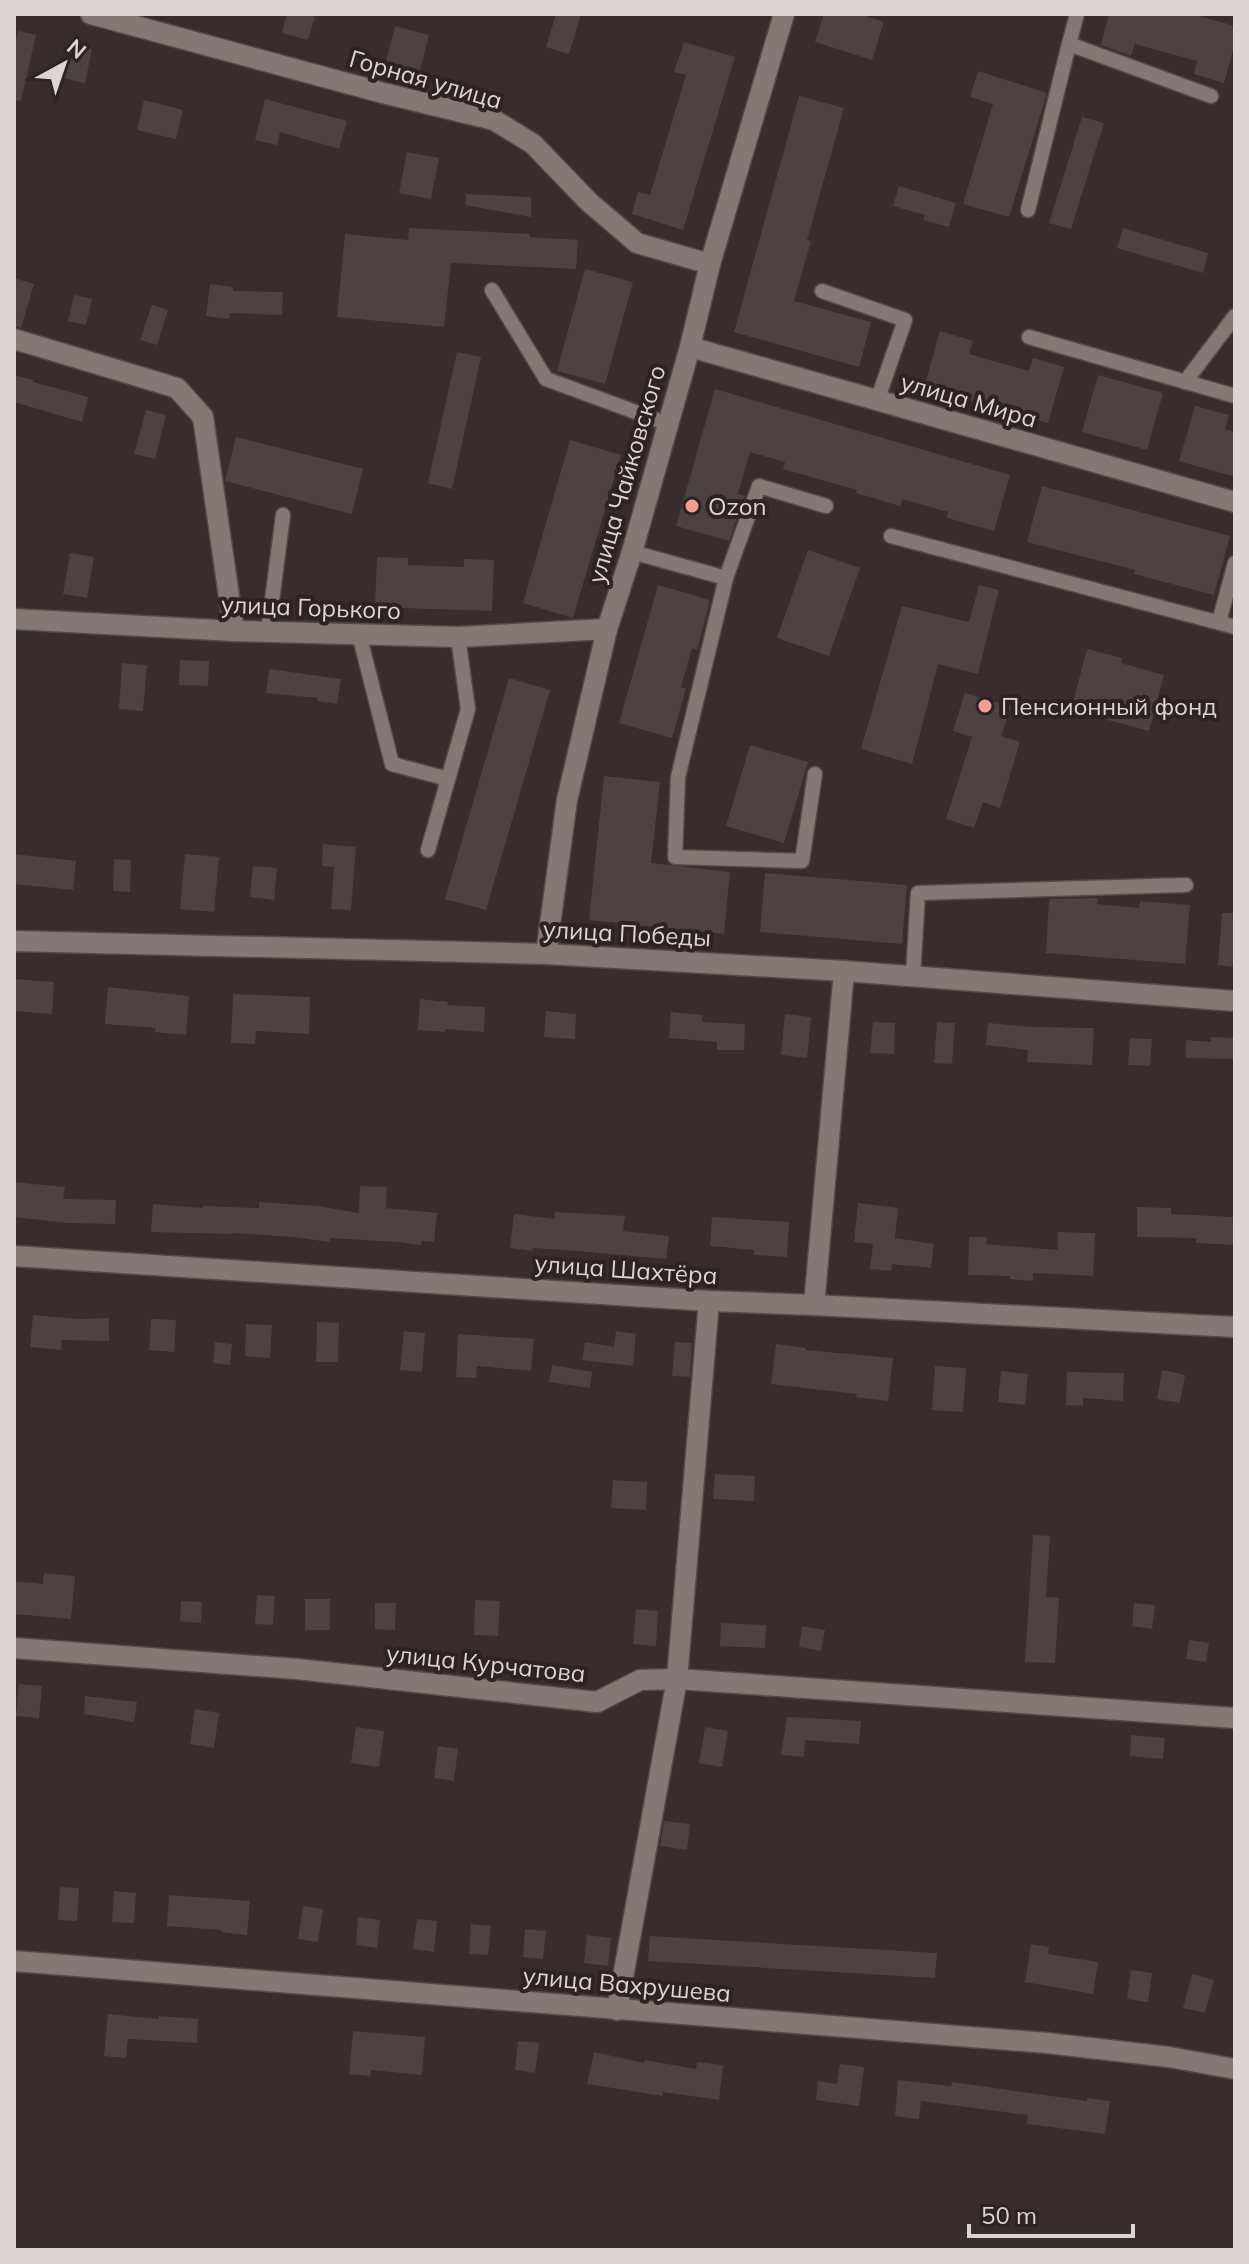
<svg xmlns="http://www.w3.org/2000/svg" width="1249" height="2264" font-family="Mulish,sans-serif">
<style>
.building{fill:#4c4241}
.lines{fill:none;stroke-linecap:round;stroke-linejoin:round}
.service-casing{stroke:#534b4a;stroke-width:17}
.minor-casing{stroke:#534b4a;stroke-width:23}
.tertiary-casing{stroke:#534b4a;stroke-width:23}
.service{stroke:#837876;stroke-width:14}
.minor{stroke:#837876;stroke-width:20}
.tertiary{stroke:#837876;stroke-width:20}
.poi-dot{fill:#f59c90;stroke:#2c2322;stroke-width:3}
.labels{text-anchor:middle;dominant-baseline:central;stroke-width:8;stroke-linejoin:round;paint-order:stroke}
.street-label{font-size:24px;fill:#dbd5d4;stroke:#2c2322}
.poi-label{font-size:24px;fill:#dbd5d4;stroke:#2c2322;text-anchor:start}
</style>
<rect width="100%" height="100%" fill="#362d2c"/>
<!-- building -->
<g class="building">
<polygon points="287,14 303,14 315,17 308,40 282,33"/>
<polygon points="556,14 581,14 569,54 546,47"/>
<polygon points="824,14 869,14 868,17 884,22 872,60 815,42"/>
<polygon points="1109,14 1192,14 1235,26 1235,43 1224,83 1194,74 1197,61 1135,44 1131,56 1101,45"/>
<polygon points="395,26 429,35 419,74 385,65"/>
<polygon points="18,31 36,35 21,101 14,100 14,46"/>
<polygon points="684,42 735,57 683,230 632,214 638,192 650,195 686,75 674,72"/>
<polygon points="70,44 92,49 85,83 63,78"/>
<polygon points="978,71 1047,93 1009,217 963,204 993,104 970,97"/>
<polygon points="799,96 844,108 807,240 811,241 794,301 871,322 859,367 734,332"/>
<polygon points="265,99 347,121 339,149 280,132 277,145 255,140"/>
<polygon points="144,100 183,110 176,139 137,130"/>
<polygon points="1082,117 1104,123 1071,229 1049,223"/>
<polygon points="407,152 439,158 431,199 399,193"/>
<polygon points="899,186 956,203 949,227 923,220 925,215 893,206"/>
<polygon points="466,194 531,197 531,217 465,205"/>
<polygon points="409,228 530,234 530,237 578,240 576,269 451,263 444,327 337,317 345,234 408,240"/>
<polygon points="1123,228 1208,253 1203,273 1117,248"/>
<polygon points="585,269 633,282 605,384 557,371"/>
<polygon points="14,278 34,284 21,328 14,326"/>
<polygon points="210,284 233,287 233,291 283,292 282,315 230,313 229,319 206,316"/>
<polygon points="74,295 92,299 86,325 68,321"/>
<polygon points="152,305 168,310 157,345 140,340"/>
<polygon points="940,331 973,341 969,354 1029,371 1033,358 1064,367 1048,423 924,388"/>
<polygon points="457,352 481,357 452,489 428,483"/>
<polygon points="14,375 33,380 33,382 88,397 82,422 14,402"/>
<polygon points="1098,375 1163,393 1147,450 1082,432"/>
<polygon points="715,389 1010,475 994,531 947,518 948,512 902,499 900,506 856,493 857,490 783,469 785,462 750,452 738,494 745,496 729,541 676,526"/>
<polygon points="1195,406 1229,415 1225,429 1235,432 1235,477 1179,461"/>
<polygon points="146,410 166,415 155,459 134,454"/>
<polygon points="236,437 363,469 352,514 225,481"/>
<polygon points="570,440 621,455 573,618 523,603"/>
<polygon points="1042,486 1230,536 1214,595 1134,574 1135,570 1027,542"/>
<polygon points="808,550 860,568 829,656 777,638"/>
<polygon points="70,553 94,557 87,598 63,594"/>
<polygon points="377,557 408,558 408,565 464,567 464,559 494,560 492,611 375,607"/>
<polygon points="658,585 710,600 697,650 692,648 681,687 686,689 672,738 619,723"/>
<polygon points="979,585 999,590 978,674 938,664 912,764 861,749 902,606 969,622"/>
<polygon points="1087,649 1122,658 1121,663 1164,675 1149,731 1071,710"/>
<polygon points="180,660 209,661 208,686 179,685"/>
<polygon points="122,663 147,665 143,711 119,709"/>
<polygon points="269,669 341,679 337,704 317,701 318,698 266,693"/>
<polygon points="509,678 550,690 486,910 445,899"/>
<polygon points="965,693 1011,707 1001,736 1020,742 1000,808 983,802 974,828 946,819 972,737 953,731"/>
<polygon points="750,745 808,762 784,843 726,826"/>
<polygon points="604,776 660,782 651,863 730,872 724,934 589,920"/>
<polygon points="323,844 356,847 351,910 331,909 334,867 322,866"/>
<polygon points="14,854 76,861 73,890 14,884"/>
<polygon points="185,854 219,857 214,912 180,909"/>
<polygon points="114,859 131,860 130,892 113,891"/>
<polygon points="253,866 277,868 274,900 250,897"/>
<polygon points="765,873 907,885 902,944 760,932"/>
<polygon points="1098,898 1097,904 1139,908 1140,901 1190,905 1185,964 1046,953 1049,899"/>
<polygon points="1222,913 1235,913 1235,967 1218,965"/>
<polygon points="14,979 54,982 52,1014 14,1011"/>
<polygon points="108,987 189,996 186,1035 155,1032 156,1028 105,1024"/>
<polygon points="233,994 310,997 309,1034 256,1031 255,1044 231,1043"/>
<polygon points="420,999 448,1002 447,1005 485,1007 484,1032 445,1029 445,1032 418,1030"/>
<polygon points="546,1011 576,1014 575,1039 544,1037"/>
<polygon points="671,1012 702,1015 702,1022 745,1024 744,1050 717,1050 717,1042 669,1038"/>
<polygon points="785,1014 811,1017 807,1058 781,1055"/>
<polygon points="873,1022 895,1023 894,1054 870,1053"/>
<polygon points="937,1022 955,1023 952,1064 934,1063"/>
<polygon points="988,1023 1030,1027 1094,1028 1092,1065 1027,1062 1028,1050 986,1045"/>
<polygon points="1211,1037 1235,1038 1235,1059 1186,1058 1186,1040 1211,1042"/>
<polygon points="1130,1038 1152,1039 1150,1066 1128,1065"/>
<polygon points="14,1182 65,1187 63,1199 116,1200 115,1224 68,1223 14,1217"/>
<polygon points="360,1186 387,1187 386,1208 437,1213 434,1242 422,1241 421,1245 397,1242 330,1238 329,1242 294,1237 232,1233 232,1234 151,1232 153,1204 203,1208 203,1206 259,1208 259,1202 317,1206 359,1213"/>
<polygon points="858,1203 898,1208 895,1238 934,1244 931,1268 892,1264 891,1271 870,1269 873,1244 854,1242"/>
<polygon points="1137,1207 1171,1208 1171,1214 1235,1217 1235,1245 1196,1243 1196,1238 1137,1237"/>
<polygon points="555,1212 625,1216 623,1231 669,1236 666,1259 578,1251 533,1248 532,1251 510,1248 514,1214 554,1219"/>
<polygon points="712,1217 789,1222 787,1257 754,1255 754,1250 710,1246"/>
<polygon points="1058,1232 1095,1233 1093,1276 1033,1273 1033,1281 1010,1279 1010,1276 968,1275 969,1237 987,1237 986,1244 1058,1250"/>
<polygon points="33,1315 79,1319 109,1318 109,1341 62,1340 61,1350 30,1347"/>
<polygon points="151,1319 176,1320 174,1352 149,1350"/>
<polygon points="317,1322 339,1323 338,1362 316,1362"/>
<polygon points="246,1324 272,1325 270,1358 245,1356"/>
<polygon points="404,1331 425,1333 422,1372 400,1370"/>
<polygon points="616,1331 636,1334 633,1366 582,1360 585,1342 614,1347"/>
<polygon points="458,1334 534,1339 531,1371 477,1366 476,1378 456,1377"/>
<polygon points="215,1342 232,1344 230,1365 213,1363"/>
<polygon points="675,1342 692,1343 690,1377 672,1376"/>
<polygon points="776,1344 806,1348 806,1350 893,1358 888,1401 856,1397 857,1394 771,1384"/>
<polygon points="552,1365 592,1372 590,1388 549,1382"/>
<polygon points="935,1366 966,1368 963,1412 932,1410"/>
<polygon points="1162,1370 1185,1375 1180,1403 1157,1399"/>
<polygon points="1001,1371 1028,1374 1025,1405 998,1402"/>
<polygon points="1067,1372 1124,1373 1123,1401 1083,1398 1083,1406 1066,1405"/>
<polygon points="715,1474 755,1476 754,1501 713,1499"/>
<polygon points="613,1480 647,1482 646,1510 611,1508"/>
<polygon points="1033,1535 1050,1536 1046,1597 1059,1598 1055,1663 1025,1662"/>
<polygon points="44,1573 75,1576 71,1619 14,1614 14,1581 43,1584"/>
<polygon points="257,1595 275,1596 273,1625 255,1624"/>
<rect x="305" y="1599" width="25" height="31"/>
<polygon points="475,1600 500,1601 498,1636 474,1635"/>
<polygon points="181,1601 202,1602 201,1623 180,1621"/>
<polygon points="375,1603 396,1603 395,1630 375,1629"/>
<polygon points="1134,1603 1155,1605 1152,1629 1132,1626"/>
<polygon points="636,1609 658,1611 656,1646 633,1644"/>
<polygon points="721,1623 766,1625 765,1648 720,1646"/>
<polygon points="802,1626 825,1630 821,1651 799,1647"/>
<polygon points="1189,1640 1209,1643 1206,1662 1186,1659"/>
<polygon points="19,1684 42,1686 39,1718 16,1716"/>
<polygon points="85,1696 137,1702 134,1722 84,1714"/>
<polygon points="195,1709 219,1713 214,1748 190,1744"/>
<polygon points="787,1717 861,1721 859,1744 805,1740 804,1757 781,1755"/>
<polygon points="356,1727 384,1731 379,1767 351,1763"/>
<polygon points="705,1727 728,1731 722,1767 699,1763"/>
<polygon points="1131,1735 1165,1738 1163,1759 1130,1756"/>
<polygon points="438,1746 458,1749 454,1781 434,1778"/>
<polygon points="664,1821 690,1824 687,1850 660,1846"/>
<polygon points="60,1887 79,1888 77,1921 58,1920"/>
<polygon points="114,1891 136,1893 134,1923 112,1922"/>
<polygon points="169,1895 250,1901 247,1935 221,1932 221,1930 167,1926"/>
<polygon points="303,1906 323,1909 318,1942 298,1939"/>
<polygon points="358,1917 380,1920 377,1948 356,1945"/>
<polygon points="417,1919 437,1921 434,1952 413,1949"/>
<polygon points="471,1924 491,1926 488,1955 469,1954"/>
<polygon points="525,1929 546,1931 543,1959 523,1957"/>
<polygon points="587,1935 611,1938 608,1966 584,1963"/>
<polygon points="650,1936 937,1953 935,1978 648,1961"/>
<polygon points="1031,1944 1049,1947 1048,1954 1098,1962 1093,1994 1025,1982"/>
<polygon points="1131,1970 1152,1973 1148,2002 1127,1999"/>
<polygon points="1192,1974 1214,1980 1205,2013 1183,2008"/>
<polygon points="108,2014 158,2019 159,2016 198,2019 197,2043 128,2039 126,2058 104,2056"/>
<polygon points="353,2031 425,2037 422,2075 371,2070 370,2076 349,2074"/>
<polygon points="518,2041 539,2043 535,2073 515,2070"/>
<polygon points="594,2052 644,2063 645,2060 696,2069 697,2062 723,2065 719,2100 663,2092 663,2096 587,2084"/>
<polygon points="840,2064 864,2067 859,2106 816,2100 818,2081 837,2084"/>
<polygon points="898,2080 951,2086 952,2082 1087,2101 1087,2098 1110,2101 1105,2134 1027,2124 1028,2115 921,2101 919,2119 895,2116"/>
</g>
<g class="lines">
<!-- service casing -->
<g class="service-casing">
<g id="service">
<polyline points="1077,14 1069,44 1211,96"/>
<polyline points="1028,210 1069,44"/>
<polyline points="492,290 546,379 668,424"/>
<polyline points="822,291 905,320 877,401"/>
<polyline points="1029,337 1235,396"/>
<polyline points="1185,382 1235,316"/>
<polyline points="891,536 1235,627"/>
<polyline points="632,552 726,578"/>
<polyline points="1219,622 1235,563"/>
<polyline points="268,632 283,515"/>
<polyline points="359,634 392,764 448,779"/>
<polyline points="815,774 802,861 675,857 678,777 726,578 759,486 826,506"/>
<polyline points="428,850 468,709 458,637"/>
<polyline points="913,976 918,893 1186,885"/>
</g>
</g>
<!-- minor casing -->
<g class="minor-casing">
<g id="minor">
<polyline points="91,14 383,93 494,120 533,144 589,202 637,243 710,264"/>
<polyline points="14,339 177,388 203,417 234,631"/>
<polyline points="690,347 1235,502"/>
<polyline points="14,619 234,631 458,637 607,629"/>
<polyline points="14,941 546,954 844,971 1235,1001"/>
<polyline points="546,954 567,800 607,629 632,552 690,347 710,264 784,14"/>
<polyline points="814,1305 844,971"/>
<polyline points="14,1648 297,1669 597,1702 640,1680 677,1679 1235,1718"/>
<polyline points="14,1961 1047,2043 1169,2057 1235,2069"/>
<polyline points="617,2010 677,1679 709,1301"/>
</g>
</g>
<!-- tertiary casing -->
<g class="tertiary-casing">
<polyline id="tertiary" points="14,1256 709,1301 814,1305 1235,1327"/>
</g>
<!-- service -->
<use href="#service" class="service"/>
<!-- minor -->
<use href="#minor" class="minor"/>
<!-- tertiary -->
<use href="#tertiary" class="tertiary"/>
</g>
<!-- markers -->
<g class="poi-dot">
<circle cx="692" cy="506" r="8"/>
<circle cx="985" cy="706" r="8"/>
</g>
<g class="labels">
<!-- street labels -->
<g class="street-label">
<text transform="translate(426 79) rotate(16)">Горная улица</text>
<text transform="translate(969 400) rotate(16)">улица Мира</text>
<text transform="translate(626 474) rotate(-74)">улица Чайковского</text>
<text transform="translate(311 607) rotate(2)">улица Горького</text>
<text transform="translate(627 933) rotate(3)">улица Победы</text>
<text transform="translate(626 1269) rotate(4)">улица Шахтёра</text>
<text transform="translate(486 1663) rotate(6)">улица Курчатова</text>
<text transform="translate(627 1984) rotate(5)">улица Вахрушева</text>
</g>
<!-- poi labels -->
<g class="poi-label">
<text x="708" y="506">Ozon</text>
<text x="1001" y="706">Пенсионный фонд</text>
</g>
</g>
<!-- border -->
<rect width="1249" height="2264" fill="none" stroke="#dbd5d4" stroke-width="32"/>
<!-- north arrow -->
<g transform="translate(64 64) rotate(40)" stroke="#2c2322" stroke-width="6" paint-order="stroke">
<path d="M0-6L14 30L0 20L-14 30Z" fill="#dbd5d4"/>
<text y="-12" font-size="22" font-weight="bold" text-anchor="middle" fill="#dbd5d4">N</text>
</g>
<!-- scale -->
<path d="M969 2224v12h164v-12" fill="none" stroke="#dbd5d4" stroke-width="4"/>
<text x="981" y="2224" font-size="24" fill="#dbd5d4" stroke="#2c2322" stroke-width="6" paint-order="stroke">50 m</text>
</svg>
